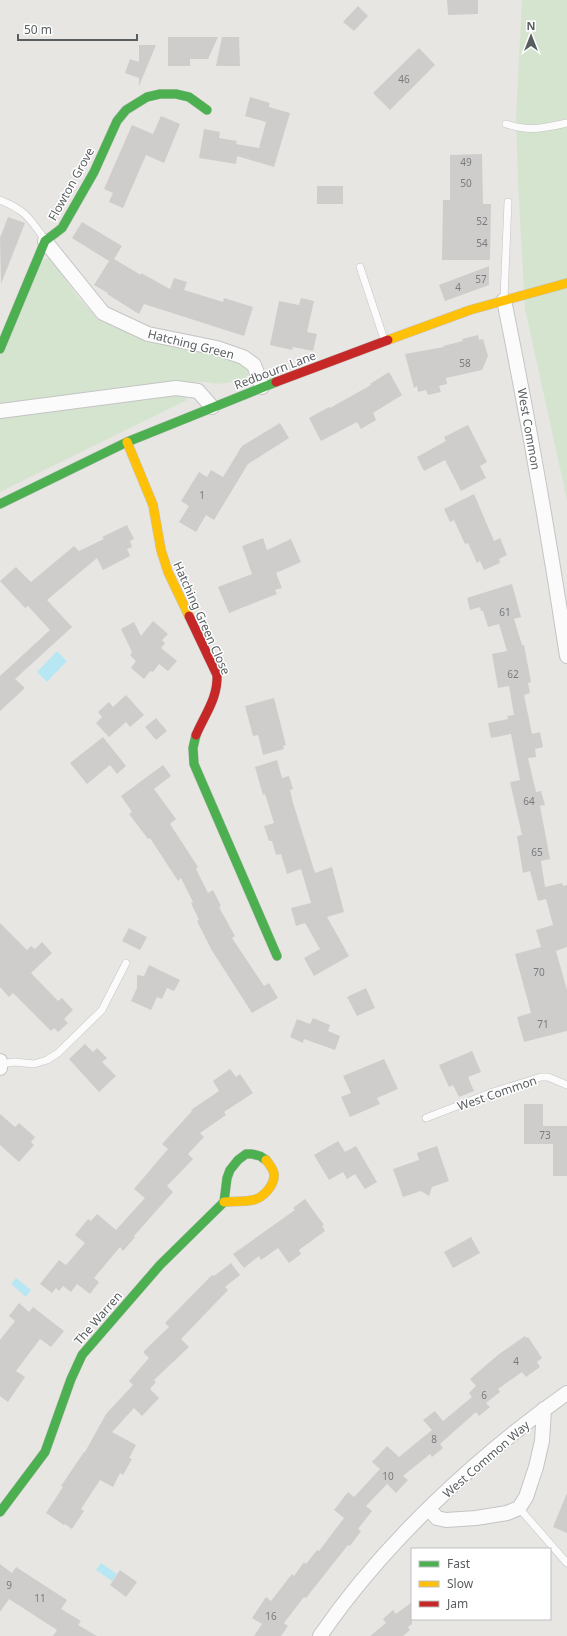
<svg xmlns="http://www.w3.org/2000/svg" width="567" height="1636" font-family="'Noto Sans',sans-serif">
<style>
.green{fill:#d5e4cf}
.water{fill:#b7e7f3}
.building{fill:#cfcdcc}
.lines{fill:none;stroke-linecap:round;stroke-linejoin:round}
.lane-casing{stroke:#c4c4c4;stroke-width:8}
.street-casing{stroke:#c4c4c4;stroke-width:16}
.fast-casing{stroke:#c2c3c3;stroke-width:10}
.slow-casing{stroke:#c2c3c3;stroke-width:10}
.jam-casing{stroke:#c2c3c3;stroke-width:10}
.lane{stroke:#fcfbfb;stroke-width:7}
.street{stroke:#fcfbfb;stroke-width:14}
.fast{stroke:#4caf50;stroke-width:9}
.slow{stroke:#ffc107;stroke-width:9}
.jam{stroke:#c62828;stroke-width:9}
.labels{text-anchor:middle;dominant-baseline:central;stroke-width:3;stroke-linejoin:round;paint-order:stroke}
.number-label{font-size:10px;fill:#787b7d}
.street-label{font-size:12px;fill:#595e61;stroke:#fff}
</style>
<rect width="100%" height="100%" fill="#e8e6e3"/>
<!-- green -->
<g class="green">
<polygon points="522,0 567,0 567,500 525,309 518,182 516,117"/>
<polygon points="50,257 77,296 97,318 149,341 199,351 243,364 249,369 248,375 243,380 219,384 203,382 171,383 0,405 0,356 43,260"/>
<polygon points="184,394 187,400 0,492 0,417"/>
</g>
<!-- water -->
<g class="water">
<polygon points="57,651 67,661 47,682 37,672"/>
<polygon points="16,1278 31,1290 26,1297 11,1284"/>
<polygon points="101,1563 117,1574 112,1581 96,1570"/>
</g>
<!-- building -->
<g class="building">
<polygon points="447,0 478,0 478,14 448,15"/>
<polygon points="358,6 368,16 354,31 343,22"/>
<polygon points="168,37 218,37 208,59 190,59 190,66 168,66"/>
<polygon points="222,37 239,37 240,66 216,66"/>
<polygon points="139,45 156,45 139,86 139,78 125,73 130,59 139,62"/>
<polygon points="419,48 435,65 390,110 373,93"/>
<polygon points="250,97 270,103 269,107 290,113 274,167 237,156 236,164 199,158 204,129 220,132 219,138 237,141 236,144 259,148 266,122 245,116"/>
<polygon points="161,116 180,124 164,163 146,155 123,208 109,202 113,193 104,189 132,125 153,134"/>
<polygon points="482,154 483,204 491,204 490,260 442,260 443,200 450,200 450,155"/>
<rect x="317" y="186" width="26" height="18"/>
<polygon points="8,217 25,223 1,284 0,238"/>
<polygon points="82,222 122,246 114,259 141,275 141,273 170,289 174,278 187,282 184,290 223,302 224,298 253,307 244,336 144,304 139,314 107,294 108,293 94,285 109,261 72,238"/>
<polygon points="489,266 489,285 445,301 439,285"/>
<polygon points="301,298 314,301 307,332 317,334 313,351 293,347 292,350 270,345 279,301 299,305"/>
<polygon points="478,335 479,340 483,339 488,356 482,370 446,378 447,384 439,386 441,392 428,395 426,390 418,392 417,386 414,388 405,354 444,347 443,346 463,341 462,339"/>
<polygon points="389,372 402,395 373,413 376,420 361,429 357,422 321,441 309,418 329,407 330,408 371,385 370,384"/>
<polygon points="280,423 289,438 248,464 214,520 206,515 196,532 179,522 189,506 181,501 199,472 207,477 211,470 223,477 242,446"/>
<polygon points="468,425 487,462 480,466 486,478 461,491 445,460 424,471 417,457 446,441 444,437"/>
<polygon points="474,494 494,541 500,538 507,555 499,559 500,563 484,570 480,561 477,563 468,543 465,544 454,520 450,522 444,509"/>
<polygon points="127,525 134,539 130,541 132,547 127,549 130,556 103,570 97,558 47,600 72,627 15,679 25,688 0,711 0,676 50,630 28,606 25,608 0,581 16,567 31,582 74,546 79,551 104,539 102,537"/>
<polygon points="263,538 267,550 291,539 301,562 276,573 282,588 275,590 277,594 229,613 218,587 252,574 242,546"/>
<polygon points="512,584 521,617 514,619 522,645 524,645 531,682 528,683 530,693 524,695 532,734 540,732 543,747 535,749 536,757 528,758 536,792 541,791 545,805 540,806 550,859 541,861 545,887 562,883 563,886 567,885 567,947 556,951 567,990 567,1031 524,1042 517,1017 531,1013 515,954 541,947 536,930 553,925 546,899 538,901 530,871 523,873 517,836 522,835 510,782 520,780 511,734 491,738 488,723 508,719 507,716 514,715 509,686 498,688 492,654 507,651 499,624 488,627 483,611 481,611 480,607 470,610 467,598"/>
<polygon points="153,621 168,634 162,640 165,643 161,648 177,661 168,671 159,664 153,672 150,671 144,679 131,668 136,661 130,655 132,652 121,629 134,622 141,636"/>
<polygon points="126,695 144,715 130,727 126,722 109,737 96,723 102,717 98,712 109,702 113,707"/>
<polygon points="274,698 286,745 283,746 284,749 263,755 258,735 253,736 245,706"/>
<polygon points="156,718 167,731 156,740 145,727"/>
<polygon points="103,737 126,766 117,774 110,765 87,784 70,763"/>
<polygon points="277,760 282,778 289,776 293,789 290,790 293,803 315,873 332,867 344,912 327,917 349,956 314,976 304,958 320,949 305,923 296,926 291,908 311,903 301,869 287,874 281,854 276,855 272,841 269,841 264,826 274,823 265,794 263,795 255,767"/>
<polygon points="163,765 171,776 154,789 176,819 170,824 198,867 196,869 208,893 213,890 221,906 219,907 235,936 232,938 264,986 269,983 278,998 252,1013 211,949 197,921 199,920 191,903 193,902 181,878 178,881 150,838 148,839 129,814 132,812 121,796"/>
<polygon points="0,923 27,950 31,946 35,949 42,942 52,953 31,973 58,1001 62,998 73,1010 64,1019 68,1023 58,1032 54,1028 51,1031 13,993 9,997 0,987"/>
<polygon points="129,928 147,937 140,950 122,941"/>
<polygon points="149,965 180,980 174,991 167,988 162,999 157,997 151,1010 131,1001 137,988 137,975 144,976"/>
<polygon points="366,988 375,1008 357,1016 347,997"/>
<polygon points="313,1018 330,1025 328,1031 340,1036 335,1050 304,1039 303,1043 290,1037 297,1019 310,1024"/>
<polygon points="85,1044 93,1052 97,1048 107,1058 102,1062 116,1076 99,1092 69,1059"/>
<polygon points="472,1051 481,1072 468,1077 474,1091 459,1097 453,1085 449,1087 439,1065"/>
<polygon points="384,1059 398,1089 377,1098 380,1104 350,1117 341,1097 351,1093 343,1076"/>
<polygon points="230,1069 236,1077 240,1074 253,1093 224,1112 226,1115 200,1133 204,1137 188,1154 193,1159 167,1186 173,1192 134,1236 135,1237 123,1251 120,1247 94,1278 99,1282 90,1294 77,1284 71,1292 63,1286 59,1291 56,1288 52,1293 40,1284 59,1260 66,1265 85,1243 75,1235 88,1219 91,1221 97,1214 116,1230 145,1198 134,1189 168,1149 162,1144 192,1111 191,1110 219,1091 213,1081"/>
<polygon points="524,1104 543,1104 543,1126 567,1126 567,1176 553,1176 553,1144 524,1144"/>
<polygon points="0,1114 15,1127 19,1123 35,1137 31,1142 34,1145 19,1162 0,1145"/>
<polygon points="338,1141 345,1152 356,1146 377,1182 365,1189 355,1174 347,1179 343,1172 329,1180 314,1155"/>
<polygon points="437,1146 449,1181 432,1187 429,1196 421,1191 403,1197 393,1169 419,1160 417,1153"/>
<polygon points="305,1199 324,1225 322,1226 325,1231 299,1250 301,1254 289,1263 278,1248 261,1260 259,1256 244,1268 233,1254 295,1210 293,1208"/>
<polygon points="471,1237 480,1253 453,1268 444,1252"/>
<polygon points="231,1263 240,1275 225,1287 228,1290 181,1339 189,1347 154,1380 156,1382 150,1389 159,1398 142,1416 134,1408 112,1432 136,1445 129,1458 132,1459 123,1475 120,1473 113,1487 100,1480 81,1509 84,1511 72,1529 65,1524 64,1525 46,1513 63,1487 61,1486 84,1452 85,1452 106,1414 133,1385 129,1381 149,1358 143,1352 169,1327 165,1323 212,1275 214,1276"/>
<polygon points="19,1303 29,1312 33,1307 64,1331 51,1347 40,1339 16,1371 25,1377 8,1402 0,1396 0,1340 15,1321 9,1316"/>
<polygon points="525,1336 526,1338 528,1337 542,1358 537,1362 540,1367 526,1377 522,1372 498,1389 500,1392 486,1403 490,1407 479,1416 476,1412 440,1444 443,1448 432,1457 430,1454 403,1476 408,1480 396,1493 387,1484 366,1506 372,1511 358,1529 361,1531 350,1546 348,1545 306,1598 304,1597 284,1623 288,1626 281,1636 254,1636 262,1624 252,1618 266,1597 271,1601 292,1574 294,1576 304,1562 306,1564 317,1550 319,1551 344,1518 334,1510 348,1492 354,1497 380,1469 372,1462 387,1446 399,1457 432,1430 423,1420 435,1411 443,1421 472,1397 469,1393 476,1386 470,1379 499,1354"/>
<polygon points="567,1493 567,1533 553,1527"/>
<polygon points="0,1564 12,1573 16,1567 67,1600 61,1609 81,1621 78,1625 97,1636 53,1636 57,1630 9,1599 0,1612"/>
<polygon points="120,1570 137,1582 126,1597 110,1585"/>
<polygon points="412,1602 412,1624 408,1627 410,1630 403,1636 370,1636 386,1623 383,1619 393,1610 396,1614"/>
</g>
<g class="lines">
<!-- lane casing -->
<g class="lane-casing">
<g id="lane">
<path d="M506,124C529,132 544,128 567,123"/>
<path d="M0,200C26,211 29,217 45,240"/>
<polyline points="360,267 384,339"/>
<polyline points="504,298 508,202"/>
<polyline points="1,1064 14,1062 34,1064 47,1060 58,1053 102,1010 126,963"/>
<polyline points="426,1118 493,1092 541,1077 548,1077 567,1085"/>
<polyline points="519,1508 567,1563"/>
</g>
</g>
<!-- street casing -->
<g class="street-casing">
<g id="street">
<polyline points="45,241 103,313 148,334 217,348 243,357 254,365 262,387"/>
<path d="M504,300C528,418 549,537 567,656"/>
<polyline points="0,411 176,388 198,391 212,407"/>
<polyline points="0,1061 0,1068"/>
<polyline points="429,1509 437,1518 446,1520 476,1518 507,1513 519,1508 526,1497 536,1467 542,1441 544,1409"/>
<path d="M320,1636C383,1544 476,1457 567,1393"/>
</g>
</g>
<!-- fast casing -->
<g class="fast-casing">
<g id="fast">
<polyline points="0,349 45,241 62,228 94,172 117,121 126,110 147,97 160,94 176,94 189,97 207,110"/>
<polyline points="0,504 127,442 276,382"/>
<polyline points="196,735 193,748 194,764 277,956"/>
<polyline points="0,1512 45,1452 71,1379 82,1355 160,1265 224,1202 227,1178 230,1170 238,1160 246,1154 252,1154 260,1156 266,1160"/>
</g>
</g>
<!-- slow casing -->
<g class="slow-casing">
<g id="slow">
<polyline points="388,340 470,310 567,283"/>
<polyline points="127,442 153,505 161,550 168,572 189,616"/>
<path d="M224,1202C233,1201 244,1202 253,1200C263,1198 275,1185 274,1174C273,1168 269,1164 266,1160"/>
</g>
</g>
<!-- jam casing -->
<g class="jam-casing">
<g id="jam">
<polyline points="276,382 388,340"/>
<path d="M189,616L217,675C218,698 205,714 196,735"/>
</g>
</g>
<!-- lane -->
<use href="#lane" class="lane"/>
<!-- street -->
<use href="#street" class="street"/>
<!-- fast -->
<use href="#fast" class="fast"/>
<!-- slow -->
<use href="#slow" class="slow"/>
<!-- jam -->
<use href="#jam" class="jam"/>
</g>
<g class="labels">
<!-- number labels -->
<g class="number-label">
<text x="404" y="79">46</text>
<text x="466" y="162">49</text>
<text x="466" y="183">50</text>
<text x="482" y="221">52</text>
<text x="482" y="243">54</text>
<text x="481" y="279">57</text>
<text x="458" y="287">4</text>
<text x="465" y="363">58</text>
<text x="202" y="495">1</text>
<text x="505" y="612">61</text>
<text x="513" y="674">62</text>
<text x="529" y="801">64</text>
<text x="537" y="852">65</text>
<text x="539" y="972">70</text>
<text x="543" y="1024">71</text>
<text x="545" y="1135">73</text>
<text x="516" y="1361">4</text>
<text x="484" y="1395">6</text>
<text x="434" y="1439">8</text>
<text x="388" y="1476">10</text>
<text x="9" y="1585">9</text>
<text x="40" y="1598">11</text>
<text x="271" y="1616">16</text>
</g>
<!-- street labels -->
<g class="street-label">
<text transform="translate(71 184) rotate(-61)">Flowton Grove</text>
<text transform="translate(191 344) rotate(14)">Hatching Green</text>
<text transform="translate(275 370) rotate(-21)">Redbourn Lane</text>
<text transform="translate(529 429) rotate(80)">West Common</text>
<text transform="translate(202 618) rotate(66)">Hatching Green Close</text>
<text transform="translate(497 1093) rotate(-19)">West Common</text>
<text transform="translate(98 1318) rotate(-49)">The Warren</text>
<text transform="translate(486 1459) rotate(-41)">West Common Way</text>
</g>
</g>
<!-- legend -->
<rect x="411" y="1548" width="140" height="72" fill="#ffffff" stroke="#bdbfc0"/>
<rect x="419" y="1561" width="20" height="6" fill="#4caf50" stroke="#bdbfc0"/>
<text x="447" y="1568" font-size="12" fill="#595e61">Fast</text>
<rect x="419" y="1581" width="20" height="6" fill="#ffc107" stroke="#bdbfc0"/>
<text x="447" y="1588" font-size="12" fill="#595e61">Slow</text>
<rect x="419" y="1601" width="20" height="6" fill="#c62828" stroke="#bdbfc0"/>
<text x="447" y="1608" font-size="12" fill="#595e61">Jam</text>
<!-- north arrow -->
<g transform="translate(531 36)" stroke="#ffffff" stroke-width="3" paint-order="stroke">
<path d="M0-3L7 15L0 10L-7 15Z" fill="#595e61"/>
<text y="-6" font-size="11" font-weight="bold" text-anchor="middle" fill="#595e61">N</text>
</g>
<!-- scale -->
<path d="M18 34v6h119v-6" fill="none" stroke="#595e61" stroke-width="2"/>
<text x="24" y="34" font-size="12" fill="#595e61" stroke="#ffffff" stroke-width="3" paint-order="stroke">50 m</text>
</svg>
